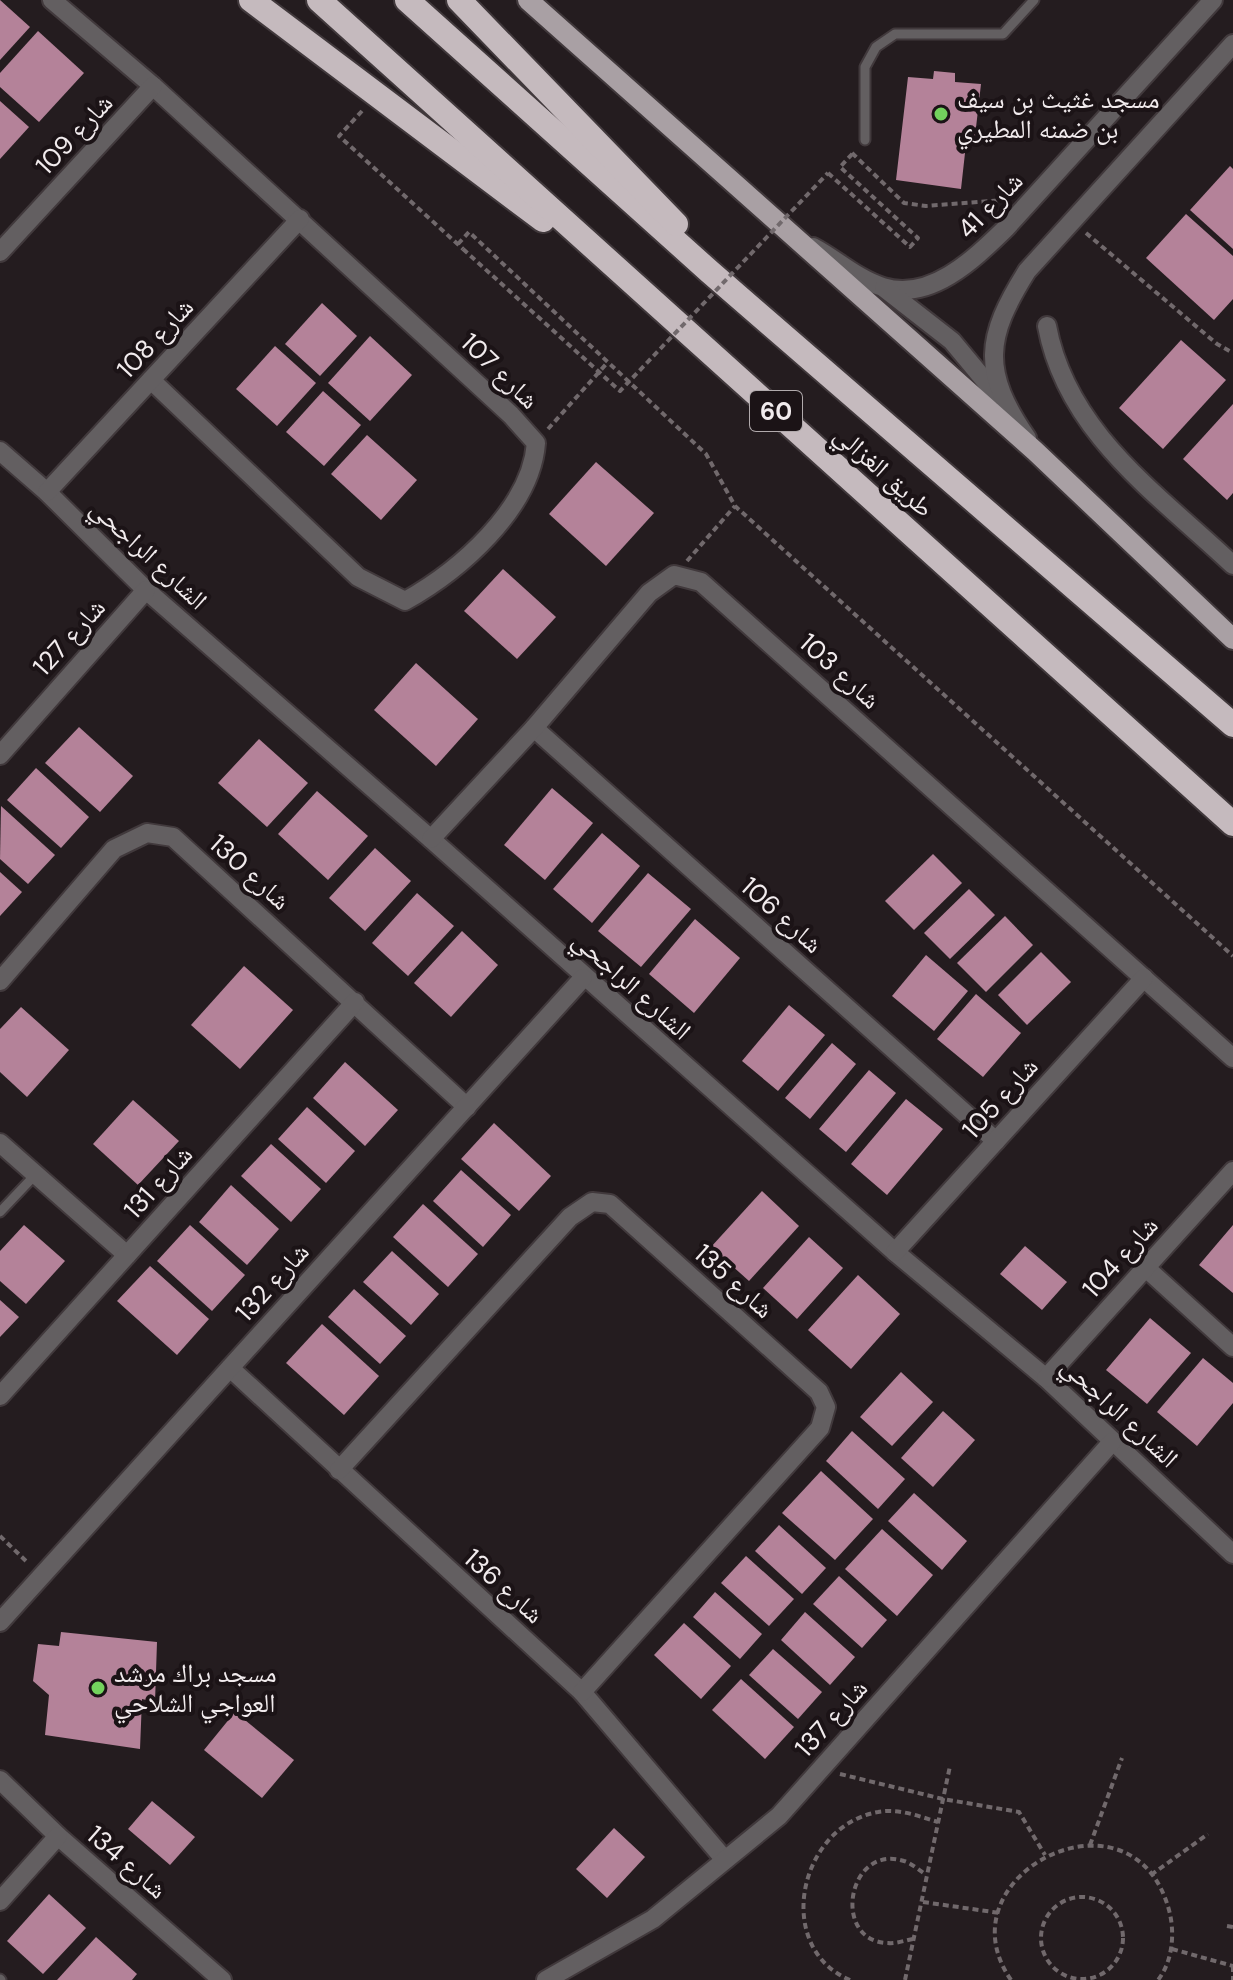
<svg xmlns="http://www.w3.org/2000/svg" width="1233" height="1980" font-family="'DM Sans','Noto Naskh Arabic',sans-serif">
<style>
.building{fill:#b48299}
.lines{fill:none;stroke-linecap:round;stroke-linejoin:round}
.service-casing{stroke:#41393c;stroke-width:13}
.minor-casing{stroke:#41393c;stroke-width:22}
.primary-casing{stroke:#41393c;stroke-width:24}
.motorway-casing{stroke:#41393c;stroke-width:28}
.path{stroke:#71696c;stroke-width:4;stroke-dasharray:6 4;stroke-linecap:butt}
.service{stroke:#635f61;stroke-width:9}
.minor{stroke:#635f61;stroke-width:18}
.primary{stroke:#a9a0a4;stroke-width:20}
.motorway{stroke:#c5babe;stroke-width:24}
.path-bridge{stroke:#71696c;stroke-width:4;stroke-dasharray:6 4;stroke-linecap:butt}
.poi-dot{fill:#73d25d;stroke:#1b1316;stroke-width:3}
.labels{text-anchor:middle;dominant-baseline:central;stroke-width:8;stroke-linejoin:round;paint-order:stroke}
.shield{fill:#1b1316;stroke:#b1aaac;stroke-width:2}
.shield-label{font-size:24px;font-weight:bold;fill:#f1ebed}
.poi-label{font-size:26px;fill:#f1ebed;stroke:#1b1316;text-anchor:start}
.street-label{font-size:26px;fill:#f1ebed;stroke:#1b1316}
</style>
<rect width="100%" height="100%" fill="#241c1f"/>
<!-- building -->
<g class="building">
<polygon points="0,0 30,27 0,60"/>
<polygon points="38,31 84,73 39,122 0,87 0,73"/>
<polygon points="934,71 955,73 955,82 981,84 974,145 966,144 961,189 896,180 908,77 933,79"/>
<polygon points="0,101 29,127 0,159"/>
<polygon points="1230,166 1233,169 1233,249 1190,210"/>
<polygon points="1186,214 1233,256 1233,299 1214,320 1146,258"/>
<polygon points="322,303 357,336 320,376 285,344"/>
<polygon points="370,336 412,375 370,421 328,383"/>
<polygon points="1181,340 1226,380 1163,449 1119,408"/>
<polygon points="275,346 316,383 277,426 236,389"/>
<polygon points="323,391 361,425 324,466 286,432"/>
<polygon points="1233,404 1233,493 1227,500 1183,459"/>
<polygon points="367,435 417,480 381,520 331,474"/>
<polygon points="596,462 654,513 606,566 549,514"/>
<polygon points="503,569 556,617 517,659 464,611"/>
<polygon points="416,663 478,719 436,766 374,710"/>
<polygon points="79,727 133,776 100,812 45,763"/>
<polygon points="259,739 308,783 267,827 218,783"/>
<polygon points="36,768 89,817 61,848 7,800"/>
<polygon points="552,788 593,823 545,880 504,845"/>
<polygon points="317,791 368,836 328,880 278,834"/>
<polygon points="1,806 55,855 28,884 0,859"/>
<polygon points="602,833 640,866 592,923 553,889"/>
<polygon points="375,848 411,881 365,931 329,898"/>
<polygon points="933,854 962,883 914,930 885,901"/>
<polygon points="0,872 22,892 0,916"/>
<polygon points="648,873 691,909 641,967 598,931"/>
<polygon points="969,889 995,915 950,959 924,933"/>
<polygon points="417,893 454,926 408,976 372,943"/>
<polygon points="1005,916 1033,945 986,992 957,963"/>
<polygon points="695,919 740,958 694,1013 649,974"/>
<polygon points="462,931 498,965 451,1017 414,983"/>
<polygon points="1041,952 1071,982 1027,1025 998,995"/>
<polygon points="926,955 968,991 934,1031 892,996"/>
<polygon points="244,966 293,1010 240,1069 191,1025"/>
<polygon points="976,994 1021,1033 983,1077 937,1039"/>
<polygon points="789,1005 825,1035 778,1091 742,1061"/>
<polygon points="21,1007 69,1050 27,1097 0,1072 0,1029"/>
<polygon points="832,1043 856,1064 810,1119 785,1098"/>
<polygon points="345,1062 398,1110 365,1146 313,1098"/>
<polygon points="869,1070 896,1093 846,1152 819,1129"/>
<polygon points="906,1099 943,1129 887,1195 851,1164"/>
<polygon points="133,1100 179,1141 138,1185 93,1144"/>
<polygon points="307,1107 355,1151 326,1183 278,1139"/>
<polygon points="494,1123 551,1176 519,1211 461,1159"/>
<polygon points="271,1144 321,1189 291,1222 241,1176"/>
<polygon points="461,1170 511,1215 483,1247 433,1201"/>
<polygon points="231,1185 279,1229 247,1265 199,1222"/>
<polygon points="762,1191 799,1226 749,1281 711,1247"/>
<polygon points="423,1204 478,1254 448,1287 393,1237"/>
<polygon points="24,1225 65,1261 26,1304 0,1281 0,1251"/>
<polygon points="190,1225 245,1275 212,1311 157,1261"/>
<polygon points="1233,1225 1233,1293 1199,1265"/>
<polygon points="809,1237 843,1268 797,1319 763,1288"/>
<polygon points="1025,1246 1067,1282 1042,1310 1000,1274"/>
<polygon points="392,1251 439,1294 411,1325 363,1282"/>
<polygon points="150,1266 209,1319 177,1355 117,1301"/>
<polygon points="858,1275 900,1314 851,1369 808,1330"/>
<polygon points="354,1289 406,1336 380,1364 328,1317"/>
<polygon points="0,1300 19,1317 0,1337"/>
<polygon points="1150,1318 1191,1353 1147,1404 1106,1370"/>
<polygon points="322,1324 379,1376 344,1415 286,1363"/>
<polygon points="1203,1358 1233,1383 1233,1403 1197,1446 1157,1412"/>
<polygon points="901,1372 933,1402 892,1446 860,1417"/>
<polygon points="943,1411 975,1440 933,1487 901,1458"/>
<polygon points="852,1431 905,1479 878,1509 826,1461"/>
<polygon points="821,1471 873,1519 835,1560 782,1513"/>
<polygon points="914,1493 967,1541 942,1570 888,1521"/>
<polygon points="779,1525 826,1568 802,1594 755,1551"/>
<polygon points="882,1529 933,1575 897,1616 845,1569"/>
<polygon points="746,1556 794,1599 769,1626 721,1583"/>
<polygon points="839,1576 887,1620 862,1648 813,1604"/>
<polygon points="715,1592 762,1634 740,1659 693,1617"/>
<polygon points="805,1612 855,1657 830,1685 781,1640"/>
<polygon points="684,1623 731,1666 701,1699 654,1655"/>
<polygon points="61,1632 157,1642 155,1702 142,1699 140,1749 45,1735 49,1695 33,1681 38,1644 59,1646"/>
<polygon points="773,1649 822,1692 798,1719 749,1675"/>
<polygon points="741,1679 794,1727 765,1759 712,1710"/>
<polygon points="235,1712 294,1760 262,1798 204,1750"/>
<polygon points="152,1801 195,1837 170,1865 128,1829"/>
<polygon points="614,1828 645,1857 607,1898 576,1869"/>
<polygon points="49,1894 86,1928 43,1974 7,1941"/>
<polygon points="96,1937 137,1974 132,1980 57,1980"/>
</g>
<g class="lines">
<!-- service casing -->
<g class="service-casing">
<g id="service">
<polyline points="865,140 865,67 876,47 895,34 1003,34 1034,0"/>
<polyline points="0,1212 36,1174"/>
<polyline points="0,1979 1,1980"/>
</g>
</g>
<!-- minor casing -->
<g class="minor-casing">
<g id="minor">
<path d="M52,0L153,86L511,415L536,443C531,509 459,571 405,601L358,577L151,380"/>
<path d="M813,247C836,259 857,279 883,287C931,302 975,258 1006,228L1213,0"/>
<polyline points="0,252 153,86"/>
<polyline points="884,288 952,341 996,394"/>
<path d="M1047,326C1067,433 1158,494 1233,565"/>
<path d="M1027,438C981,371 985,338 1027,271L1233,44"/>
<polyline points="0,451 47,492 146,590 431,839 895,1252 1046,1378 1233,1554"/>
<polyline points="47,492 300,219"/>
<polyline points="534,728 996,1141"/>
<polyline points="0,755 146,590"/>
<polyline points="431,839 534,728 649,593 674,575 701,582 1233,1058"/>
<polyline points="0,981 114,849 147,833 173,837 467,1107"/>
<polyline points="0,1143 127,1255"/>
<polyline points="895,1252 1144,978"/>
<polyline points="1146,1268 1233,1347"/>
<polyline points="230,1368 582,1692 725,1860"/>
<polyline points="1046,1378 1233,1171"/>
<polyline points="0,1396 355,1002"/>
<polyline points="339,1470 570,1217 592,1202 610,1204 819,1392 826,1407 820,1428 582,1692"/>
<polyline points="0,1622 583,978"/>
<polyline points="0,1780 58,1836 222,1980"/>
<polyline points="0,1901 58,1836"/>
<polyline points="546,1980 653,1919 779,1816 1112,1442"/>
</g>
</g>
<!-- primary casing -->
<g class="primary-casing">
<polyline id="primary" points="528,0 1035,451 1233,639"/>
</g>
<!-- motorway casing -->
<g class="motorway-casing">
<g id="motorway">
<polyline points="251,0 543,220"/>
<polyline points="319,0 1233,824"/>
<polyline points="407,0 710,272 1233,725"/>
<polyline points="459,0 676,224"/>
</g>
</g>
<!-- path -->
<g class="path">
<polyline points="362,111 339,136 463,249"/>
<polyline points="852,153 904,203 926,206 1005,200"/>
<polyline points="828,173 910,247 918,238 840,167 855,151"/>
<polyline points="1086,233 1217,344 1233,353"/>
<polyline points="458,244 469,232 706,454 735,506 1233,956"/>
<polyline points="548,429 608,362"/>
<polyline points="687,561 735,506"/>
<polyline points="0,1536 27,1562"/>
<polyline points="840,1774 943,1799 1019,1812 1045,1855"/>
<polyline points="1090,1845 1122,1758"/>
<polyline points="1151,1875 1208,1834"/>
<circle cx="1082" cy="1938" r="41"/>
<polyline points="923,1902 1000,1913"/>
<polyline points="1227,1926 1233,1927"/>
<path d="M913,1939C906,1940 896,1944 888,1943C831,1942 847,1843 904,1861C911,1863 919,1870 925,1874"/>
<polyline points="1172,1949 1233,1966"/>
<polyline points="1233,1966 1233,1980"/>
<path d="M850,1980C773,1948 798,1826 878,1812C898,1808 918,1816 938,1822"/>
<polyline points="905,1980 950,1766"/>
<path d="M1011,1980C938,1875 1133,1777 1169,1910C1175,1932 1173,1961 1158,1980"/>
</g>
<!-- service -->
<use href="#service" class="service"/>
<!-- minor -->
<use href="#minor" class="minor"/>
<!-- primary -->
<use href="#primary" class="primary"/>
<!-- motorway -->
<use href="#motorway" class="motorway"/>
<!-- path-bridge -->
<polyline class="path-bridge" points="463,249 620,391 828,173"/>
</g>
<!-- markers -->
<g class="poi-dot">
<circle cx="941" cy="114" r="8"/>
<circle cx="98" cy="1688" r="8"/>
</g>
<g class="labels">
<!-- shield labels -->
<rect class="shield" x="750" y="391" width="52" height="40" rx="6"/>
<g class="shield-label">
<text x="776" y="411">60</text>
</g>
<!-- poi labels -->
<g class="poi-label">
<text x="957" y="99">مسجد غثيث بن سيف<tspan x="957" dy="30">بن ضمنه المطيري</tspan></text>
<text x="114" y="1673">مسجد براك مرشد<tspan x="114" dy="30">العواجي الشلاحي</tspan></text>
</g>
<!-- street labels -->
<g class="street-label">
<text transform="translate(74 134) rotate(-47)">شارع 109</text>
<text transform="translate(990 205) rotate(-46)">شارع 41</text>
<text transform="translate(155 338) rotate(-47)">شارع 108</text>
<text transform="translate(500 371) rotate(44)">شارع 107</text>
<text transform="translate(884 471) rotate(42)">طريق الغزالي</text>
<text transform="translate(149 554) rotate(43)">الشارع الراجحي</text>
<text transform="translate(69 637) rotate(-48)">شارع 127</text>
<text transform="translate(840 671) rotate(42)">شارع 103</text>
<text transform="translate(250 872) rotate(42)">شارع 130</text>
<text transform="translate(782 915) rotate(42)">شارع 106</text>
<text transform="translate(632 985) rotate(42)">الشارع الراجحي</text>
<text transform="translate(1000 1098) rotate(-48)">شارع 105</text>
<text transform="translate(158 1182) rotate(-48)">شارع 131</text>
<text transform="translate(1120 1257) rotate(-48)">شارع 104</text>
<text transform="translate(734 1281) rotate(42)">شارع 135</text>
<text transform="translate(272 1282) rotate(-48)">شارع 132</text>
<text transform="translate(1120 1412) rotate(43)">الشارع الراجحي</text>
<text transform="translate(504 1586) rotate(42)">شارع 136</text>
<text transform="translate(831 1718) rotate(-48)">شارع 137</text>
<text transform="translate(127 1862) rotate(41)">شارع 134</text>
</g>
</g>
</svg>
